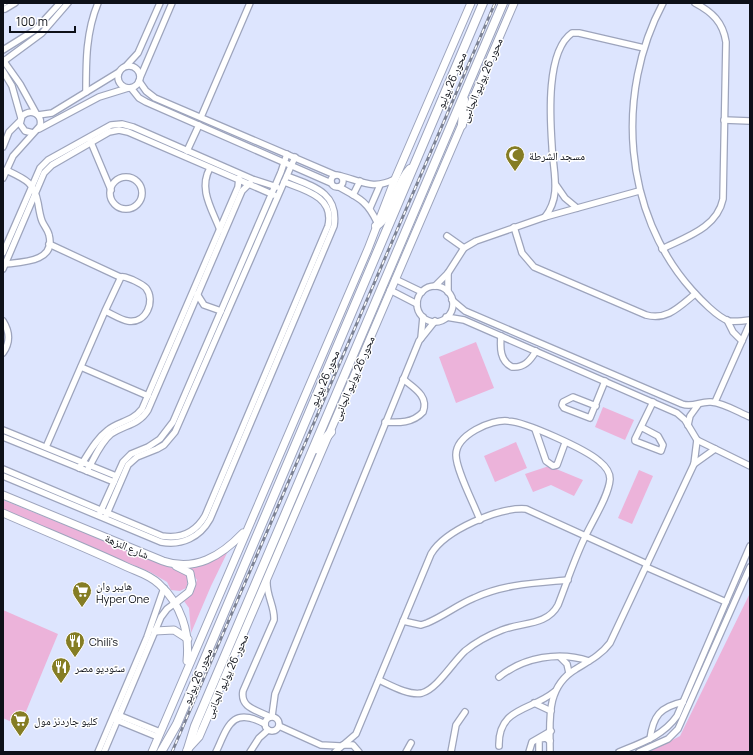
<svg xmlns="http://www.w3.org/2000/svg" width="753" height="755" font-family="Manrope,'Noto Naskh Arabic',sans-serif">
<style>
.green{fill:#ecb3da}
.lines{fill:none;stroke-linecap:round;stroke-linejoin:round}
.minor-casing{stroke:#9da4bc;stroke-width:8}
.major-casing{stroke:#9da4bc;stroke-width:9}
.highway-casing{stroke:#9da4bc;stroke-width:10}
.minor{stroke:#fff;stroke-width:5.5}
.major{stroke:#fff;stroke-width:7}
.highway{stroke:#fff;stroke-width:8}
.rail-casing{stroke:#7d8394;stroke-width:3}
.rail{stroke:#fff;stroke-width:1.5;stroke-dasharray:4.5;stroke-linecap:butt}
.labels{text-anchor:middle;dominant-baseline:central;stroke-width:3;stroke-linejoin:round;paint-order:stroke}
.street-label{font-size:11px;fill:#0d1018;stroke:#fff}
.poi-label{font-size:11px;fill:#0d1018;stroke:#fff;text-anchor:start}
</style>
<rect width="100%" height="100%" fill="#dde5fe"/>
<!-- green -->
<g class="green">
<polygon points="476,342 494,388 456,403 439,357"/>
<polygon points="603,407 634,420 625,440 595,427"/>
<polygon points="516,442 527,468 495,482 484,456"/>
<polygon points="549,466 583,480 574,496 551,485 533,492 525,474"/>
<polygon points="639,470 653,476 632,524 618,518"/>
<polygon points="3,500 179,571 187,575 188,581 186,588 180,591 171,590 167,582 150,572 3,511"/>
<polygon points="228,551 211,586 191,633 189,608 184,601 192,592 197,580 188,567"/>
<polygon points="750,593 750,752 649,752 680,736"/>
<polygon points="3,610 58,634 20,726 3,718"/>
</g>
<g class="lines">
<!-- minor casing -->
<g class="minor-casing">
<g id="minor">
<polyline points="3,3 4,3"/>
<path d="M663,3C615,93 623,213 692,290C699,298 718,318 729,321C736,322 743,321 750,320"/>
<polyline points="5,9 15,3"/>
<polyline points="3,50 35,30 60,3"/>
<polyline points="3,60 20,84 36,113"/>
<polyline points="4,61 42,33 68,3"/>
<circle cx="129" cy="77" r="11"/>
<polyline points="126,66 138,53 160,3"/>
<polyline points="3,71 12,86 21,118"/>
<polyline points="140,78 172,3"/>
<polyline points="139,81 146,91 155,98 335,175"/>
<polyline points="131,88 139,98 146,102 331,183"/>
<path d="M86,92C86,61 86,32 98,3"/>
<polyline points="38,115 52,113 119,72"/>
<polyline points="201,117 250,3"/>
<polyline points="724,120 750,121"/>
<polyline points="39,129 99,97 128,88"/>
<polyline points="90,140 111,190"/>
<polyline points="3,147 9,132 20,121"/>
<polyline points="187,151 199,125"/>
<path d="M210,168C198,189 212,209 220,230"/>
<circle cx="337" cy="181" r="6"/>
<path d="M341,176C363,182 374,190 395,179"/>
<circle cx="126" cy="193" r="16"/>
<path d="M3,178L13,156L40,126C43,114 31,108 22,116L20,124L25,131L33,133"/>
<polyline points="556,185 565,198 577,208"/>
<path d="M339,187C359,198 367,201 377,222"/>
<polyline points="353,195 360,181"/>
<polyline points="370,208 380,185"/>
<path d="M545,217C562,195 553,172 552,146C550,117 546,51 572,33H579L644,48"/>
<path d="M514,227L522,253L534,267L646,315C667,321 680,306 695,294"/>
<polyline points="447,236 464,248"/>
<polyline points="49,244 120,277"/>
<path d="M662,249C686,237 717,228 723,199L726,42C723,22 712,12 695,3"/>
<polyline points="3,253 40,168 48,160 111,125 122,124 133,127 252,179 277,187"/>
<path d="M5,264C22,262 56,262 49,235C48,230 44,226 42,221C40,216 39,209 38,203C34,182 25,179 6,170"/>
<polyline points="3,269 44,173 52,165 109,132 119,130 128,132 274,195"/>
<polyline points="448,273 448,292"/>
<polyline points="395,279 422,292"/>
<polyline points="435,286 448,273 464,248 476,241 545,217 639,191"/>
<circle cx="435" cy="304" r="18"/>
<polyline points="390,290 417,304"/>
<polyline points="197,294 204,305 221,311"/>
<path d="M452,300L465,311L682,404C693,408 700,401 711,402C724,403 738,412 750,417"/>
<polyline points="446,317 464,320 677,413 685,420 697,440 750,466"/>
<polyline points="727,320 733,332 742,341"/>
<path d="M3,321C10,332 10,343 3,353"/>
<path d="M501,336C500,348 500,361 512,367C524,368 530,361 536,351"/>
<polyline points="421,338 423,317"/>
<polyline points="81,367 148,396"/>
<polyline points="715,402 750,323"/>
<polyline points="596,406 573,397 563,402 562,405 564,408 590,418 605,381"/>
<path d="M385,422C399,423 413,423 423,412C429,396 414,388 403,379"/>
<polyline points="688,425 690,416 698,405"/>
<polyline points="641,427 658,436 663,445 661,451 635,441 635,439 653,402"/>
<polyline points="535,429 546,461 553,466 557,465 565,443"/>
<polyline points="3,430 116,476"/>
<polyline points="3,437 114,482"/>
<path d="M46,447L105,311C112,314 121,320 128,321C146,324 156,301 146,288C142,284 137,282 133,280C129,279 125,276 121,277L105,311"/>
<polyline points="694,464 715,449"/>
<path d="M79,468C88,455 95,440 108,430C119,421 132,422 142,409L238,187L239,178"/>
<path d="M3,469L162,536C180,539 195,533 205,516L328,226C335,197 305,190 284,182"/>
<path d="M87,471C94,459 100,443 111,434C124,425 139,425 148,410L242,191L250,183"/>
<path d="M3,476L161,542C182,546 200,537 210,519L334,226C339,192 312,186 287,176"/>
<polyline points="100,513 123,462 131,454 148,447 160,439 173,422 281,172 287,154"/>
<polyline points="106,516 128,465 137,457 157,449 164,445 175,432 295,157"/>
<polyline points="646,567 726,602"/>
<path d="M267,581C266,595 275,607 274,620L243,691C240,708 257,710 270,717"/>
<path d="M403,621L421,625L427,623C444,616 457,605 474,598C504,584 536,583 568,580"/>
<polyline points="560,657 567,664 569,673"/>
<path d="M499,677C524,657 559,651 589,661"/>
<path d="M379,680C390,685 409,696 422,693C437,689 453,662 465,651C476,642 489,635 502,630C522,622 547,626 558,605C567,582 575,557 586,535C593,520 609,495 610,479C610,472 604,465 599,461C585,449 526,422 508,421C491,419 456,435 456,455C456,470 474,504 480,520"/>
<polyline points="534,703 551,711"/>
<polyline points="118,715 160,732"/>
<polyline points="272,716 275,694 419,341 435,321"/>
<circle cx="272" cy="724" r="7"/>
<polyline points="114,719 158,737"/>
<polyline points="279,726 321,745 340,746"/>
<path d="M650,739C653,716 660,707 683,702"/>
<polyline points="343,745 353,745 359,752"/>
<path d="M499,746C498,707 531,711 554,692"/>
<polyline points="98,752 147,637 164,588"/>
<polyline points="104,752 161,617 167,609 175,603"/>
<path d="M216,752C228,726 232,706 265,724"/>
<polyline points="250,752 259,738 268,730"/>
<path d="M335,752L356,734L431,554C445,530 499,507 526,509L647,564"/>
<polyline points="406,752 411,743"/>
<polyline points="451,752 456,725 465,712"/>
<polyline points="529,752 532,742 551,731"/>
<polyline points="539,752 539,739 546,738 550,741"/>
<path d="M550,752C550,721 545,687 576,669C589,661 601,655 610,643L694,464L697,440"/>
<path d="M619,752C641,743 663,736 677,716L750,546"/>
<polyline points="639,752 668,739 678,729 750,567"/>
</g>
</g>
<!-- major casing -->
<g class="major-casing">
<g id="major">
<path d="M3,495L163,561C195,572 221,556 243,533"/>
<path d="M3,513C44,531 86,548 127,567C138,572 150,575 159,584C181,604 190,632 187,661"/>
<polyline points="175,603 189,592 192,584 190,573 176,566"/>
<polyline points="155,631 174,630 188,639"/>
<polyline points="187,750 199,737 211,709 514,3"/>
<polyline points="152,752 368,249 395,179 471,3"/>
</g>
</g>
<!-- highway casing -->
<g class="highway-casing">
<g id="highway">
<polyline points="462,125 464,100"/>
<path d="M376,226C394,214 395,185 410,169"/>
<polyline points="316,449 331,432"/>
<polyline points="161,752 177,724 483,3"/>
<polyline points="187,752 195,726 503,3"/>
</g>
</g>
<!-- minor -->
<use href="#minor" class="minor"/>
<!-- major -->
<use href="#major" class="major"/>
<!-- highway -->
<use href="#highway" class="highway"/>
<!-- rail casing -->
<g class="rail-casing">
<polyline id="rail" points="172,752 495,3"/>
</g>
<!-- rail -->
<use href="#rail" class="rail"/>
</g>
<!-- icons -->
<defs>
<g id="mosque-pin" transform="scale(1)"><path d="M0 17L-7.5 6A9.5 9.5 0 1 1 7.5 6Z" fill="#857d24" stroke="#fff"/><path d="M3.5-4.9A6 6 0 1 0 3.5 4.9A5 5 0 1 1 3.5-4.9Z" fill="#fff"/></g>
<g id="supermarket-pin" transform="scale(1)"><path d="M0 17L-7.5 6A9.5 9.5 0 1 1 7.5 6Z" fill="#857d24" stroke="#fff"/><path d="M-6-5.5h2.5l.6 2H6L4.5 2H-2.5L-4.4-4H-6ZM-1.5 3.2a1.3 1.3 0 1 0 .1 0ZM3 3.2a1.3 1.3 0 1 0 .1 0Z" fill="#fff"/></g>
<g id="restaurant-pin" transform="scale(1)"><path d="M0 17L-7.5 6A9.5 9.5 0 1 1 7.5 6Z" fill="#857d24" stroke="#fff"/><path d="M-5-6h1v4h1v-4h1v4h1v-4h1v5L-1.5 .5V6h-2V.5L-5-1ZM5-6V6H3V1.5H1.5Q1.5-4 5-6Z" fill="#fff"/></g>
</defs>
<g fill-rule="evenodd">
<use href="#mosque-pin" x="515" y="155"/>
<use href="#supermarket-pin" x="82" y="591"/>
<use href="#restaurant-pin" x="75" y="641"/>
<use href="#restaurant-pin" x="61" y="667"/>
<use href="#supermarket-pin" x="20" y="720"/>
</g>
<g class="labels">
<!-- street labels -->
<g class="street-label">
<text transform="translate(451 80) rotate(-67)">محور 26 يوليو</text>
<text transform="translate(481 80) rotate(-67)">محور 26 يوليو الجانبى</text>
<text transform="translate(324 378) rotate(-67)">محور 26 يوليو</text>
<text transform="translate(353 378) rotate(-67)">محور 26 يوليو الجانبى</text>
<text transform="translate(127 546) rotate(23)">شارع النزهة</text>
<text transform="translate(197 676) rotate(-67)">محور 26 يوليو</text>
<text transform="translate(226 676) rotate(-66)">محور 26 يوليو الجانبى</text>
</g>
<!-- poi labels -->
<g class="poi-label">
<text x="529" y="155">مسجد الشرطة</text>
<text x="96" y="585">هايبر وان<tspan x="96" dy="13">Hyper One</tspan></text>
<text x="89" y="641">Chili's</text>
<text x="75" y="667">ستوديو مصر</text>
<text x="34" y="720">كليو جاردنز مول</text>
</g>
</g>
<!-- border -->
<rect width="753" height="755" fill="none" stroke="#0d1018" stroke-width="8"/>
<!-- scale -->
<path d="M10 26v6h65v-6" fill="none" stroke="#0d1018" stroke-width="2"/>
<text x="16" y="26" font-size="12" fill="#0d1018" stroke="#ffffff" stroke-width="3" paint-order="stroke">100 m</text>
</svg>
